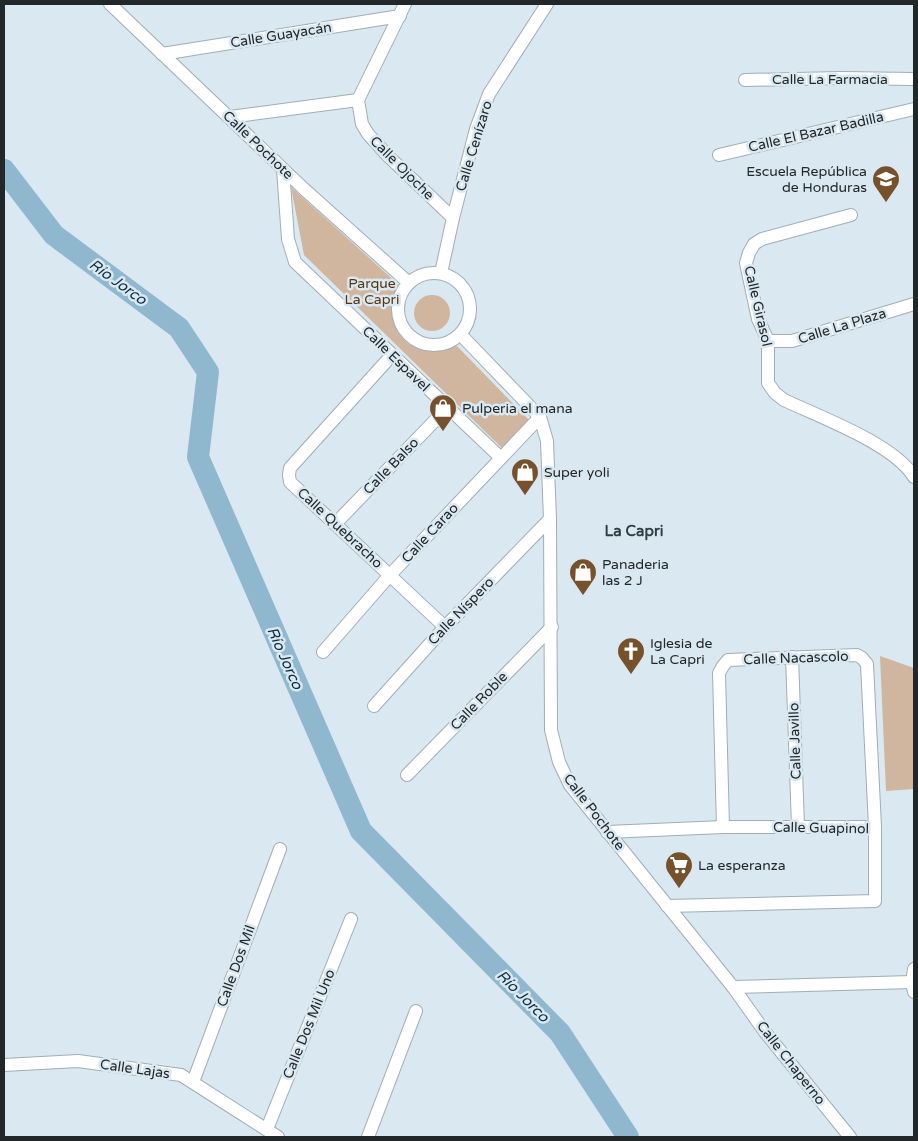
<svg xmlns="http://www.w3.org/2000/svg" width="918" height="1141" font-family="'Varela Round',sans-serif">
<style>
.park{fill:#d0b69f}
.lines{fill:none;stroke-linecap:round;stroke-linejoin:round}
.river{stroke:#8fb8cf;stroke-width:22}
.minor-casing{stroke:#a0aeb6;stroke-width:14}
.minor{stroke:#fff;stroke-width:12}
.labels{text-anchor:middle;dominant-baseline:central;stroke-width:5;stroke-linejoin:round;paint-order:stroke}
.street-label{font-size:14px;fill:#22272a;stroke:#dae8f1}
.poi-label{font-size:14px;fill:#22272a;stroke:#dae8f1;text-anchor:start}
.park-label{font-size:14px;fill:#553510;stroke:#dae8f1}
.water-label{font-size:15px;font-style:italic;fill:#0b3041;stroke:#dae8f1}
.neighbourhood-label{font-size:15px;font-weight:bold;fill:#313c43;stroke:#dae8f1}
</style>
<rect width="100%" height="100%" fill="#dae8f1"/>
<!-- park -->
<g class="park">
<path d="M291,187L399,285C397,290 394,295 393,300C388,322 400,344 422,350C433,353 446,350 457,346L530,421L503,449L304,255Z"/>
<circle cx="432" cy="313" r="18"/>
<polygon points="880,656 914,668 914,789 886,791"/>
</g>
<g class="lines">
<!-- river -->
<polyline class="river" points="4,170 54,235 179,328 208,372 198,457 361,831 560,1033 628,1137"/>
<!-- minor casing -->
<g class="minor-casing">
<g id="minor">
<polyline points="110,4 304,189 409,283"/>
<polyline points="405,4 358,100 362,124 368,134 387,155 453,218"/>
<polyline points="162,54 400,16"/>
<polyline points="745,80 841,78 914,79"/>
<polyline points="230,117 358,100"/>
<polyline points="719,155 914,109"/>
<polyline points="283,169 288,239 295,262 501,458"/>
<path d="M851,215L762,239L754,244L749,253L746,263L758,319L768,341V383L775,393L784,400C820,417 894,444 914,477"/>
<circle cx="434" cy="309" r="36"/>
<polyline points="441,273 453,218 476,129 489,94 547,4"/>
<polyline points="461,335 540,417 547,441 550,519 551,730 559,762 570,785 733,987 765,1032 850,1137"/>
<polyline points="768,341 792,341 914,304"/>
<polyline points="392,355 290,468 289,475 290,482 445,627"/>
<polyline points="335,524 447,408"/>
<polyline points="323,652 390,575 540,417"/>
<polyline points="792,657 798,826"/>
<polyline points="374,706 445,627 550,519"/>
<polyline points="407,775 552,627"/>
<polyline points="723,827 719,673 723,666 728,660 857,655 862,658 867,664 875,827"/>
<polyline points="607,832 723,827 875,827 875,901 667,906"/>
<polyline points="914,969 912,982 914,992"/>
<polyline points="733,987 912,982"/>
<polyline points="4,1065 78,1061 181,1075 278,1137"/>
<polyline points="193,1082 280,849"/>
<polyline points="267,1129 351,919"/>
<polyline points="368,1137 416,1011"/>
</g>
</g>
<!-- minor -->
<use href="#minor" class="minor"/>
</g>
<!-- icons -->
<defs>
<g id="school-pin" transform="scale(1.4375)"><path d="M0 17L-7.5 6A9.5 9.5 0 1 1 7.5 6Z" fill="#76512c" stroke="#dae8f1"/><path d="M0-5L7-2L0 1L-7-2ZM-4 1L0 2.5L4 1V4Q0 6-4 4Z" fill="#fff"/></g>
<g id="shop-pin" transform="scale(1.4375)"><path d="M0 17L-7.5 6A9.5 9.5 0 1 1 7.5 6Z" fill="#76512c" stroke="#dae8f1"/><path d="M-5-2.5h2.3a2.7 3.5 0 0 1 5.4 0H5L5.5 6h-11ZM-1.5-2.5h3a1.5 2.3 0 0 0-3 0Z" fill="#fff"/></g>
<g id="church-pin" transform="scale(1.4375)"><path d="M0 17L-7.5 6A9.5 9.5 0 1 1 7.5 6Z" fill="#76512c" stroke="#dae8f1"/><path d="M-1.2-6h2.4v3.5h3.3v2.4h-3.3V6h-2.4V-.1h-3.3v-2.4h3.3Z" fill="#fff"/></g>
<g id="supermarket-pin" transform="scale(1.4375)"><path d="M0 17L-7.5 6A9.5 9.5 0 1 1 7.5 6Z" fill="#76512c" stroke="#dae8f1"/><path d="M-6-5.5h2.5l.6 2H6L4.5 2H-2.5L-4.4-4H-6ZM-1.5 3.2a1.3 1.3 0 1 0 .1 0ZM3 3.2a1.3 1.3 0 1 0 .1 0Z" fill="#fff"/></g>
</defs>
<g fill-rule="evenodd">
<use href="#school-pin" x="886" y="179"/>
<use href="#shop-pin" x="443" y="408"/>
<use href="#shop-pin" x="525" y="472"/>
<use href="#shop-pin" x="583" y="572"/>
<use href="#church-pin" x="631" y="651"/>
<use href="#supermarket-pin" x="679" y="865"/>
</g>
<g class="labels">
<!-- street labels -->
<g class="street-label">
<text transform="translate(281 35) rotate(-9)">Calle Guayacán</text>
<text x="830" y="79">Calle La Farmacia</text>
<text transform="translate(816 132) rotate(-13)">Calle El Bazar Badilla</text>
<text transform="translate(258 145) rotate(44)">Calle Pochote</text>
<text transform="translate(474 146) rotate(-73)">Calle Cenízaro</text>
<text transform="translate(402 168) rotate(45)">Calle Ojoche</text>
<text transform="translate(758 306) rotate(77)">Calle Girasol</text>
<text transform="translate(842 326) rotate(-17)">Calle La Plaza</text>
<text transform="translate(396 359) rotate(44)">Calle Espavel</text>
<text transform="translate(391 466) rotate(-46)">Calle Balso</text>
<text transform="translate(340 528) rotate(43)">Calle Quebracho</text>
<text transform="translate(430 533) rotate(-47)">Calle Carao</text>
<text transform="translate(461 611) rotate(-46)">Calle Níspero</text>
<text transform="translate(796 658) rotate(-2)">Calle Nacascolo</text>
<text transform="translate(479 701) rotate(-46)">Calle Roble</text>
<text transform="translate(795 741) rotate(-92)">Calle Javillo</text>
<text transform="translate(594 812) rotate(53)">Calle Pochote</text>
<text transform="translate(821 828) rotate(1)">Calle Guapinol</text>
<text transform="translate(236 966) rotate(-70)">Calle Dos Mil</text>
<text transform="translate(309 1024) rotate(-68)">Calle Dos Mil Uno</text>
<text transform="translate(791 1063) rotate(52)">Calle Chaperno</text>
<text transform="translate(135 1069) rotate(8)">Calle Lajas</text>
</g>
<!-- poi labels -->
<g class="poi-label">
<text x="867" y="171" text-anchor="end">Escuela República<tspan x="867" dy="16">de Honduras</tspan></text>
<text x="462" y="408">Pulperia el mana</text>
<text x="544" y="472">Super yoli</text>
<text x="602" y="564">Panaderia<tspan x="602" dy="16">las 2 J</tspan></text>
<text x="650" y="643">Iglesia de<tspan x="650" dy="16">La Capri</tspan></text>
<text x="698" y="865">La esperanza</text>
</g>
<!-- park labels -->
<g class="park-label">
<text x="372" y="283">Parque<tspan x="372" dy="16">La Capri</tspan></text>
</g>
<!-- water labels -->
<g class="water-label">
<text transform="translate(118 282) rotate(36)">Río Jorco</text>
<text transform="translate(285 658) rotate(66)">Río Jorco</text>
<text transform="translate(523 996) rotate(45)">Río Jorco</text>
</g>
<!-- neighbourhood labels -->
<g class="neighbourhood-label">
<text x="634" y="531">La Capri</text>
</g>
</g>
<!-- border -->
<rect width="918" height="1141" fill="none" stroke="#22272a" stroke-width="10"/>
</svg>
